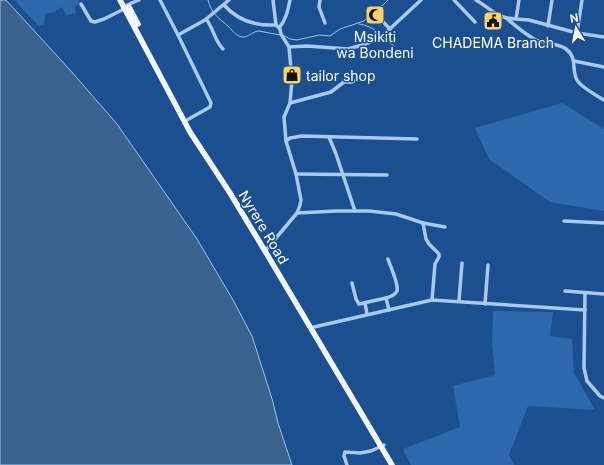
<svg xmlns="http://www.w3.org/2000/svg" width="604" height="465" font-family="Inter,sans-serif">
<style>
.green{fill:#2e69ad}
.water{fill:#3c6290;stroke:#9cc4f0}
.lines{fill:none;stroke-linecap:round;stroke-linejoin:round}
.stream{stroke:#9cc4f0;stroke-width:1}
.minor{stroke:#a9c9ee;stroke-width:3.5}
.primary{stroke:#f0f6ff;stroke-width:5.5}
.labels{text-anchor:middle;dominant-baseline:central;stroke-width:3;stroke-linejoin:round;paint-order:stroke}
.poi-label{font-size:14px;fill:#fff;stroke:#1b4f8f}
.street-label{font-size:14px;fill:#fff;stroke:#1b4f8f}
</style>
<rect width="100%" height="100%" fill="#1b4f8f"/>
<!-- green -->
<g class="green">
<polygon points="14,0 79,0 78,5 74,6 76,13 66,15 62,7 54,12 45,14 44,25 39,26"/>
<polygon points="562,103 604,129 604,211 550,202 489,159 475,128"/>
<polygon points="493,311 553,312 550,336 572,339 574,373 595,410 528,406 509,455 514,465 411,465 403,449 460,427 453,386 495,375 492,342"/>
</g>
<!-- water -->
<polygon class="water" points="0,0 6,0 70,70 117,124 197,239 233,300 252,336 273,402 278,423 292,465 0,465"/>
<g class="lines">
<!-- stream -->
<g class="stream">
<path d="M208,0C212,15 219,18 229,27C233,31 236,36 242,37C248,38 253,31 259,31L280,35"/>
<path d="M359,24C375,26 382,37 394,46"/>
<polyline points="285,36 290,39 297,40 319,35 330,36 340,29 364,21 377,8 382,6 388,0"/>
</g>
<!-- minor -->
<g class="minor">
<polyline points="160,0 178,35 211,103 210,107 187,120"/>
<polyline points="320,0 319,7 325,23"/>
<polyline points="454,0 475,22"/>
<path d="M476,0C493,10 495,18 516,19L519,0"/>
<polyline points="81,4 91,21 95,22 104,19 122,10 127,5 139,0"/>
<path d="M224,5C237,20 256,26 276,25"/>
<polyline points="370,8 390,29"/>
<path d="M506,18C516,26 524,34 536,40C545,44 558,43 566,49C578,58 571,69 577,80C581,87 597,96 604,100"/>
<path d="M206,19C214,29 214,40 223,49"/>
<polyline points="516,19 529,20 577,33 604,37"/>
<polyline points="548,26 552,0"/>
<path d="M279,28C286,20 288,10 290,0"/>
<polyline points="577,33 582,0"/>
<polyline points="178,35 205,20 229,0"/>
<polyline points="289,47 307,46 348,49 362,45 379,39 421,0"/>
<polyline points="574,61 604,67"/>
<polyline points="290,103 331,92 344,82 352,82 356,80"/>
<polyline points="329,137 336,154 355,211"/>
<polyline points="286,141 290,138 302,136 417,139"/>
<polyline points="296,174 387,175"/>
<polyline points="297,213 336,211 369,211 396,214 423,223 445,227"/>
<polyline points="564,221 604,223"/>
<polyline points="423,223 426,239 429,244 439,254 439,257 435,264 432,300"/>
<polyline points="265,251 297,213 300,205 301,200 296,174 286,141 284,117 290,103 292,80 289,47 281,34 280,29 276,25 273,0"/>
<path d="M388,259C390,266 399,284 397,291C395,295 390,297 386,298L389,310"/>
<polyline points="352,283 356,299 359,304 386,298"/>
<polyline points="565,291 604,294"/>
<polyline points="585,293 584,368 587,381 600,396 604,398"/>
<polyline points="459,301 462,263"/>
<polyline points="365,303 367,314"/>
<polyline points="485,304 488,265"/>
<polyline points="314,327 432,300 585,310"/>
<polyline points="347,465 344,456 345,452 360,453 371,451 384,445"/>
</g>
<!-- primary -->
<g class="primary">
<polyline points="120,0 190,132 230,193 265,251 392,465"/>
<polyline points="129,7 138,24"/>
</g>
</g>
<!-- icons -->
<defs>
<g id="mosque-square" transform="scale(1)"><rect x="-9" y="-9" width="18" height="18" rx="4" fill="#ffd166" stroke="#1b4f8f"/><path d="M3.5-4.9A6 6 0 1 0 3.5 4.9A5 5 0 1 1 3.5-4.9Z" fill="#111"/></g>
<g id="civic-square" transform="scale(1)"><rect x="-9" y="-9" width="18" height="18" rx="4" fill="#ffd166" stroke="#1b4f8f"/><path d="M-.6-6.5H3V-4.5H.6V-3L4-1V1h2V6H-6V1h2V-1L-.6-3ZM-1.2 2.5V6h2.4V2.5Z" fill="#111"/></g>
<g id="shop-square" transform="scale(1)"><rect x="-9" y="-9" width="18" height="18" rx="4" fill="#ffd166" stroke="#1b4f8f"/><path d="M-5-2.5h2.3a2.7 3.5 0 0 1 5.4 0H5L5.5 6h-11ZM-1.5-2.5h3a1.5 2.3 0 0 0-3 0Z" fill="#111"/></g>
</defs>
<g fill-rule="evenodd">
<use href="#mosque-square" x="375" y="15"/>
<use href="#civic-square" x="493" y="21"/>
<use href="#shop-square" x="292" y="75"/>
</g>
<g class="labels">
<!-- poi labels -->
<g class="poi-label">
<text x="375" y="36">Msikiti<tspan x="375" dy="16">wa Bondeni</tspan></text>
<text x="493" y="42">CHADEMA Branch</text>
<text x="306" y="75" text-anchor="start">tailor shop</text>
</g>
<!-- street labels -->
<g class="street-label">
<text transform="translate(264 227) rotate(59)">Nyrere Road</text>
</g>
</g>
<!-- north arrow -->
<g transform="translate(576 28) rotate(350)" stroke="#1b4f8f" stroke-width="3" paint-order="stroke">
<path d="M0-3L7 15L0 10L-7 15Z" fill="#ffffff"/>
<text y="-6" font-size="11" font-weight="bold" text-anchor="middle" fill="#ffffff">N</text>
</g>
</svg>
